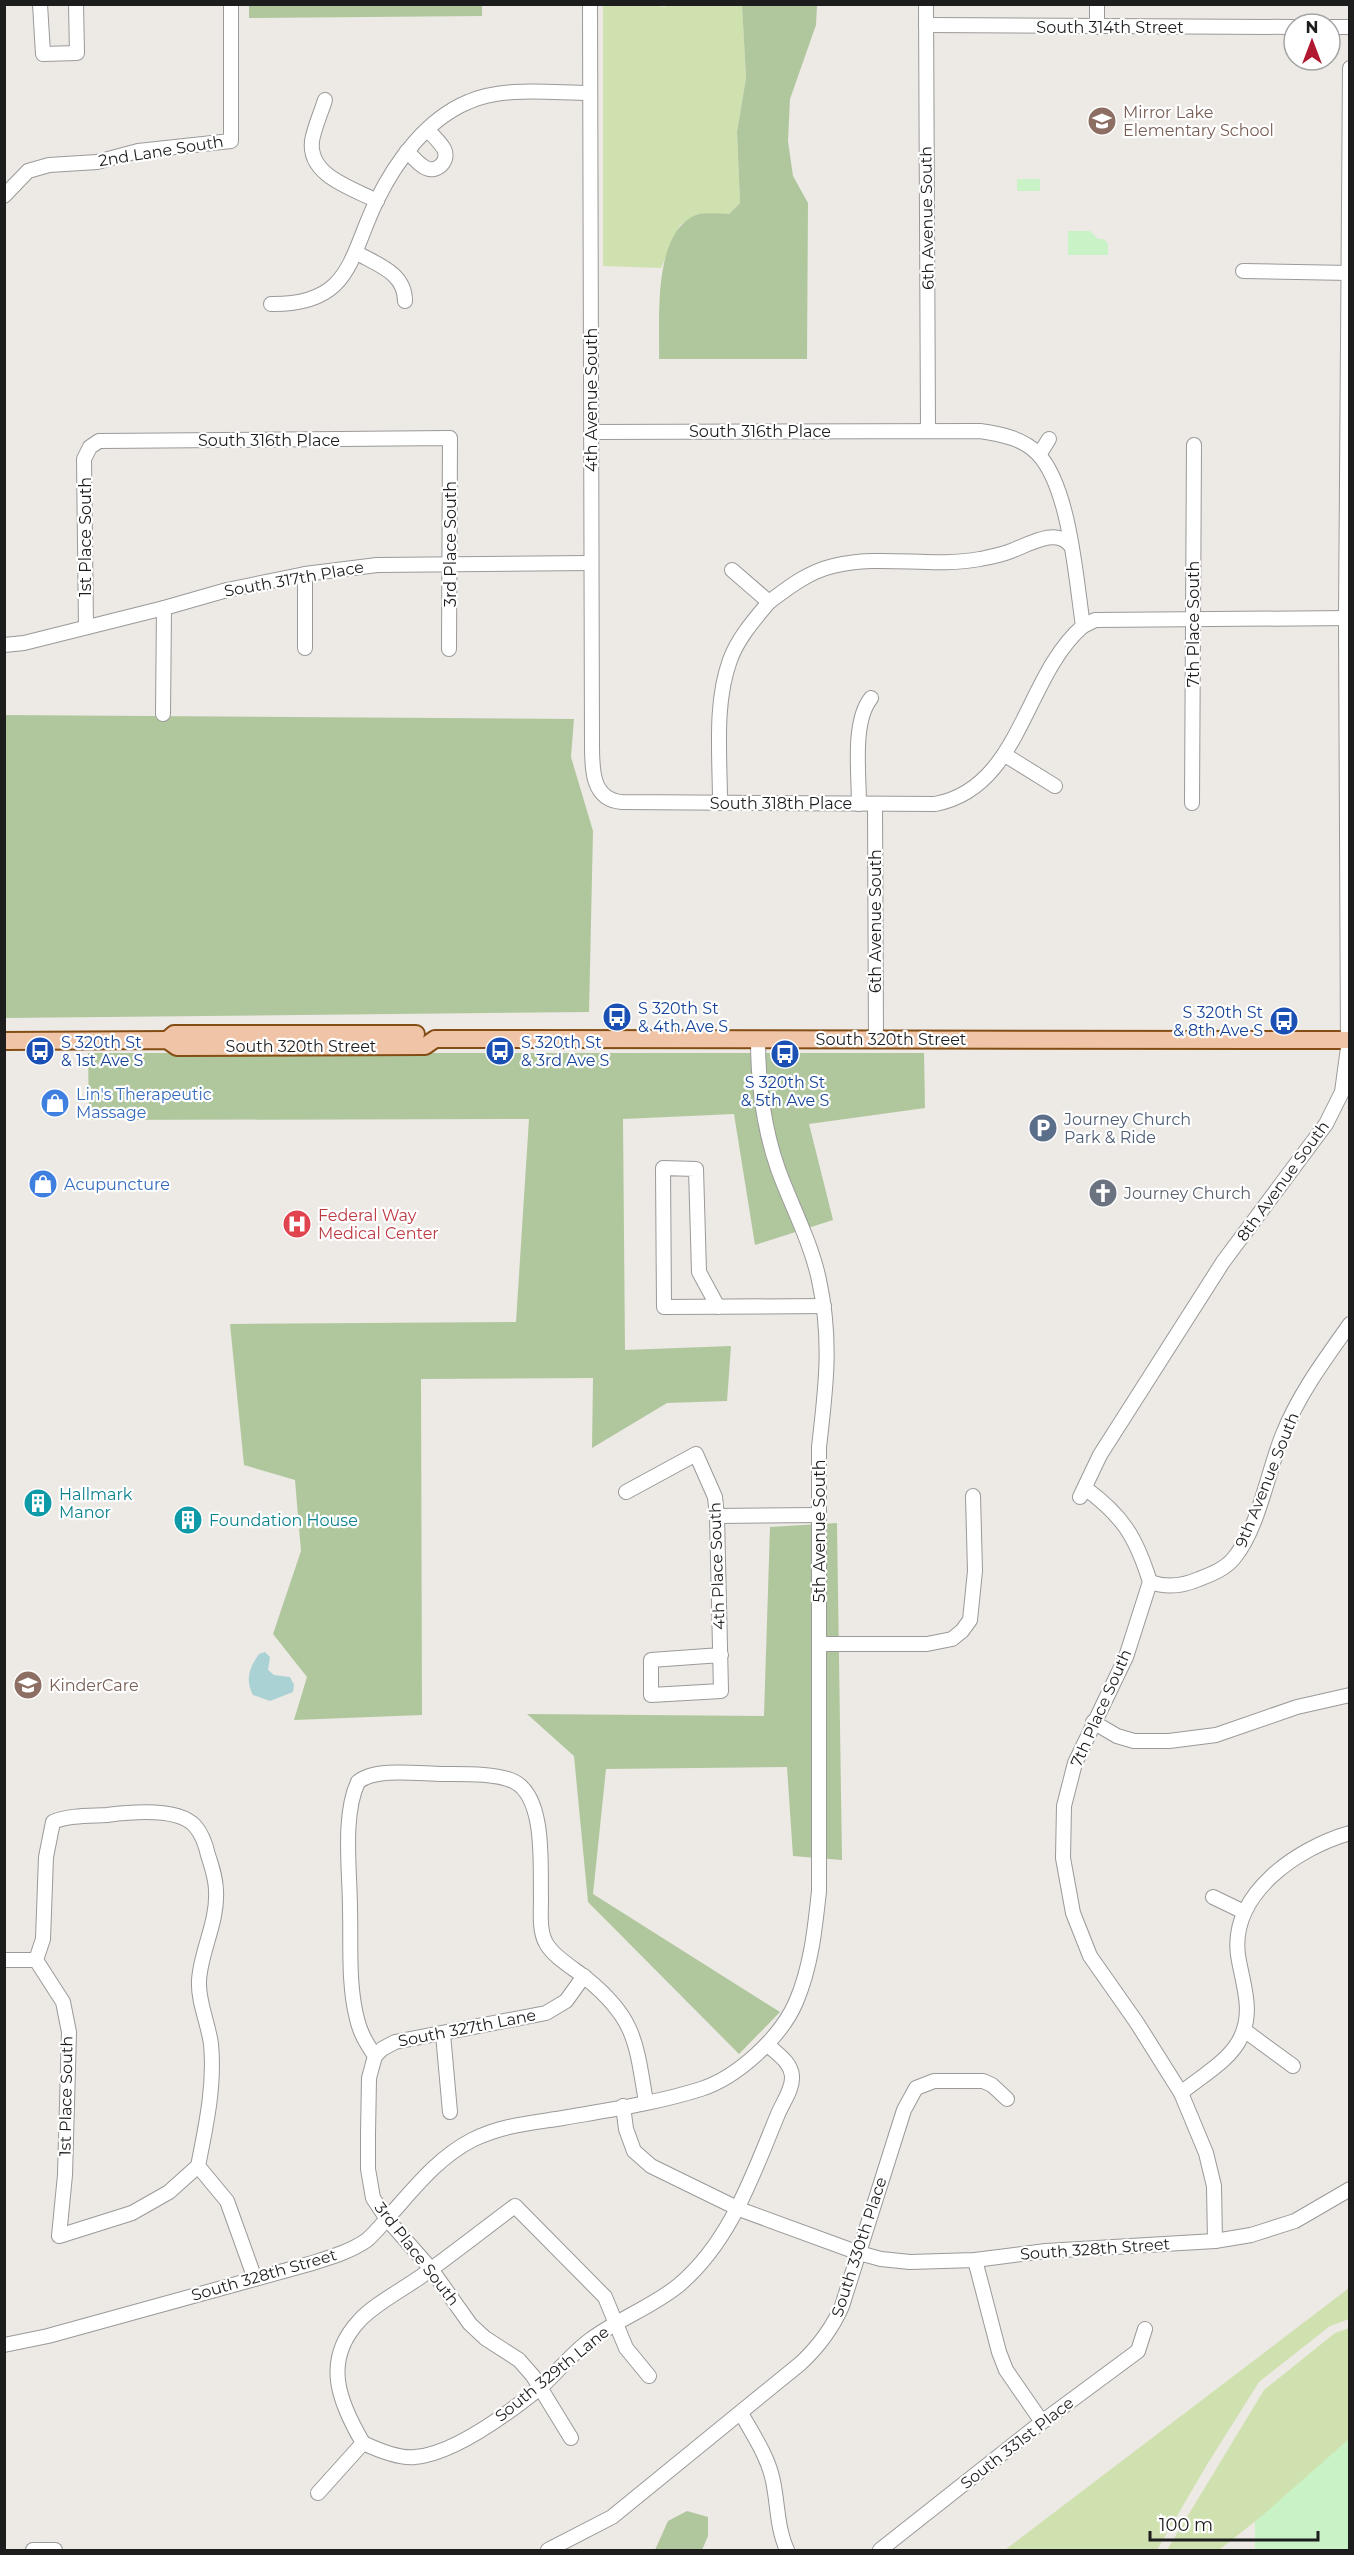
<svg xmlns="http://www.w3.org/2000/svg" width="1354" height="2555" font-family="Montserrat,sans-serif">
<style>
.grass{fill:#d0e1b0}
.forest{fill:#b0c79e}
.park{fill:#c9f2c6}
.water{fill:#aad2d5}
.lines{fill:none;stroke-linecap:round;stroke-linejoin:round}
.minor-casing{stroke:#9a9a9a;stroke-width:16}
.major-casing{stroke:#834d13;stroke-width:20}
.minor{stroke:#fff;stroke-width:14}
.major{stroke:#f0c5a7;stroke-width:16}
.labels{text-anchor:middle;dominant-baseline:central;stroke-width:4.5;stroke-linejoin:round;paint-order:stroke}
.street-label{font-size:16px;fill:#1d1d1d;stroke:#fff}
.education-label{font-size:16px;fill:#785e54;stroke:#fff;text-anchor:start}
.transit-label{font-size:16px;fill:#164399;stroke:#fff;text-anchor:start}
.shop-label{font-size:16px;fill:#366cbe;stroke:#fff;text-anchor:start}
.service-label{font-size:16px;fill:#4e5e75;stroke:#fff;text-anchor:start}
.worship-label{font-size:16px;fill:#5b616d;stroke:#fff;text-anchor:start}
.health-label{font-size:16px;fill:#be3a42;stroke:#fff;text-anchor:start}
.culture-label{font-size:16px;fill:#0d838f;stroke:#fff;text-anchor:start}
</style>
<rect width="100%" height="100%" fill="#ede9e4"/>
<!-- grass -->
<g class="grass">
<polygon points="651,4 664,7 672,4 742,5 746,78 737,132 740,203 729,214 698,214 680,225 661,268 603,266 603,5"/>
<polygon points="1349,2288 1349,2319 1330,2326 1259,2382 1208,2463 1157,2550 1005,2550"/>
<polygon points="1349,2328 1349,2447 1219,2550 1167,2550 1264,2390 1335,2333"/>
</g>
<!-- forest -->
<g class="forest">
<polygon points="482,4 482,16 249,18 249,5"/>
<path d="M742,5H817L816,25L790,99L788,141L793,176L808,203L807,359H659C660,320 652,233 696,215C705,212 719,214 729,214L740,203L737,132L746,78Z"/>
<polygon points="4,715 574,719 571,757 593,831 589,1012 5,1018"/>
<polygon points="88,1053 924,1053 925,1108 809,1124 833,1220 755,1245 734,1114 623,1119 625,1350 731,1346 727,1401 667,1403 592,1448 593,1378 421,1379 422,1715 294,1720 307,1677 273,1634 301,1551 295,1480 244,1465 230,1324 516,1322 529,1119 89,1120"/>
<polygon points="837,1523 842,1860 793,1856 787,1767 606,1769 593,1894 780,2012 739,2054 588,1902 574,1756 527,1714 764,1716 770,1527"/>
<polygon points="687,2511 708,2517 708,2536 702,2550 655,2550 668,2521"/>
</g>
<!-- park -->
<g class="park">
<rect x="1017" y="179" width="23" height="12"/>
<polygon points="1068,231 1090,231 1098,239 1104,239 1108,244 1108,255 1068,255"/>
<polygon points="1349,2439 1349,2550 1255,2550 1255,2522"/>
</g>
<!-- water -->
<path class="water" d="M265,1652L270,1657L268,1670L274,1675L290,1677L294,1685L293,1692L270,1701L253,1695C245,1680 249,1668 259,1654Z"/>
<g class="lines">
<!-- minor casing -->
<g class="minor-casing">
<g id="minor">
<polyline points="40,4 43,54 77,53 76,4"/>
<path d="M590,4L592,743C592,767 591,800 622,802L935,804C1021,788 1024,677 1083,626C1076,580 1070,488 1038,454C1023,438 1000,434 980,431L592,432"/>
<polyline points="926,4 928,431"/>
<polyline points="1097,4 1097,27"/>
<polyline points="926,25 1294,27"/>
<polyline points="1330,27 1350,27"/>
<path d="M325,100C321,113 314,128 312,141C308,176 352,188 377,201"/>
<path d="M407,151C413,157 419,165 426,168C437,173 450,161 444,149C440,142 433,136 428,130"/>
<polyline points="4,196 28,171 49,165 97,162 138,151 231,141 231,4"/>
<path d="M357,253C378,265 405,273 405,301"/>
<polyline points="1243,271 1350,273"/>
<path d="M271,304C352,305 349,257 377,200C396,161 427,119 468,102C504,86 552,93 590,93"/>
<polyline points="1039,455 1049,439"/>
<path d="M732,570L769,602C789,587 808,572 833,566C881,554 931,568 980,559C990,557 1001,555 1011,551C1028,545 1056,527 1070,545"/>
<polyline points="1083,626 1095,620 1350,618"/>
<polyline points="86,627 84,459 90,447 99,441 450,438 449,649"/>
<polyline points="4,645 24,643 164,608 227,590 305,574 377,565 590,563"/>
<polyline points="305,648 305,574"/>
<polyline points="163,714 164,608"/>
<polyline points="1005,755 1055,786"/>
<path d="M720,803C720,756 714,704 730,660C738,638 754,620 769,602"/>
<polyline points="1192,803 1194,445"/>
<path d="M859,804C859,773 852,722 871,698"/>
<polyline points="875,804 876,1039"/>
<polyline points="718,1307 699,1272 696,1169 663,1168 664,1307 824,1306"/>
<path d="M1085,1488C1123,1516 1136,1537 1150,1582L1126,1657L1075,1763L1064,1806L1063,1858L1073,1913L1090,1956L1137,2023L1181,2093L1206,2153L1214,2186L1215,2241"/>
<path d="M626,1492L696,1454L715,1497L717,1516C718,1575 720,1633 721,1691L651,1695V1660L721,1655"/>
<polyline points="1080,1497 1100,1455 1223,1262 1326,1124 1342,1092 1348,1048 1346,618 1350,68"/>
<polyline points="717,1516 819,1515"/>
<path d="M1150,1582C1167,1588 1183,1586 1199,1579C1212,1574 1225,1569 1234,1558C1259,1528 1268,1470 1283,1434C1299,1394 1325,1359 1350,1324"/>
<polyline points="819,1644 927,1644 952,1639 962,1631 970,1620 975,1571 973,1496"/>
<polyline points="1093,1722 1117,1736 1134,1741 1169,1741 1216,1735 1297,1707 1350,1695"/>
<polyline points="1213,1897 1244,1912"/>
<polyline points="4,1960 36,1960"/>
<polyline points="1244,2030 1293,2066"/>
<polyline points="443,2034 450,2112"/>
<polyline points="375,2056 382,2049 395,2042 546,2013 566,2001 584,1976"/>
<path d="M1181,2093C1200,2077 1231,2060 1241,2037C1254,2010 1242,1982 1238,1955C1230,1894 1297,1848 1350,1833"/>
<polyline points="623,2106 626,2129 634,2151 651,2166 739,2209 859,2253 881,2259 910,2262 975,2260 1046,2251 1215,2241 1251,2235 1295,2221 1350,2189"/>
<path d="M198,2166L169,2192L132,2213L59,2236L65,2175L69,2032L63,2002L36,1960L43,1939L46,1857L53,1822C69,1815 90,1816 107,1815C130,1812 178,1807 195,1826C202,1834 206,1846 208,1855C212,1867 216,1879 216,1891C218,1922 200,1953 199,1981C198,2002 208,2022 211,2044C215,2085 206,2126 198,2166L227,2201L255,2279"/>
<polyline points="975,2260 999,2352 1006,2370 1042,2422"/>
<path d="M4,2345L48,2336L309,2264C328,2258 350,2252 367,2240C376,2232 384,2222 392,2213C416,2186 439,2157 472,2140C502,2125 531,2123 563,2118C609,2110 657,2103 701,2089C738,2077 781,2037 796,2002C811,1967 815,1929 819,1891V1447C826,1387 832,1340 819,1280C811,1242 791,1205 778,1169C763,1126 758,1084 758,1039"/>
<path d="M741,2413C753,2435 768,2456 773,2481C778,2505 777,2528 787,2550"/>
<path d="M571,2438L533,2376L519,2360L485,2338L470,2324L431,2269L387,2219L373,2198L368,2169V2134L369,2078L375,2056C367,2044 360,2033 357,2019C348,1984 351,1945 350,1909C350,1871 342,1816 358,1782C376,1767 420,1774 443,1774C463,1774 498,1773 515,1782C546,1799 540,1868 541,1898C541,1912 539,1931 546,1943C553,1957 575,1969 587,1979C636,2019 636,2043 646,2102"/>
<path d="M363,2443C378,2450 399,2459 415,2457C455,2454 510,2412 541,2387C558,2372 572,2353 590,2340C618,2319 652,2307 679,2285C731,2241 753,2174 778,2114C783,2102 793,2089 792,2076C791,2062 777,2054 768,2045"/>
<path d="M363,2443C339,2402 322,2361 359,2321C374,2304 404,2289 423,2275C454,2253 484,2229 515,2206L605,2297L626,2348L649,2376"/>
<polyline points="318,2493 363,2443"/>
<polyline points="33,2550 55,2550"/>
<path d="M548,2550L612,2517L801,2363C819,2346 832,2329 842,2306L904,2110L916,2088L934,2081H983L992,2085L1007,2099"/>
<polyline points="880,2550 1042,2422 1138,2351 1145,2329"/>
</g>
</g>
<!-- major casing -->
<g class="major-casing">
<g id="major">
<polyline points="167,1040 174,1034 416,1034"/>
<polyline points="4,1041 167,1040 177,1047 425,1046 435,1039 1350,1040"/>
</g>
</g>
<!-- minor -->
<use href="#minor" class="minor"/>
<!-- major -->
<use href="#major" class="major"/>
</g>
<!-- icons -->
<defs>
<g id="school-disc" transform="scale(1.5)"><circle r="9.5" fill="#8d6e63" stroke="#fff"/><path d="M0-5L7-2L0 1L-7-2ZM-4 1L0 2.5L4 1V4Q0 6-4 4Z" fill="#fff"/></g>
<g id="bus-disc" transform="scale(1.5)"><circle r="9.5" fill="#1a4fb4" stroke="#fff"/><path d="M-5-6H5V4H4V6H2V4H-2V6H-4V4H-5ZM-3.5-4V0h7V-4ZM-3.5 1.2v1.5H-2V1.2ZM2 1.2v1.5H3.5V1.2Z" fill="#fff"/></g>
<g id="shop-disc" transform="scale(1.5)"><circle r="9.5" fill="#3f7fe0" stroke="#fff"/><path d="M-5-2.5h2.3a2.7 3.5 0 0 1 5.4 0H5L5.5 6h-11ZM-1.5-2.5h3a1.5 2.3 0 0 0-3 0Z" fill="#fff"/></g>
<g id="parking-disc" transform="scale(1.5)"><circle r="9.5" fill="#5c6f8a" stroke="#fff"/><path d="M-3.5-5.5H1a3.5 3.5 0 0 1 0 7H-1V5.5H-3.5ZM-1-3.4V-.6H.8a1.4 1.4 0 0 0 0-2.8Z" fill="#fff"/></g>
<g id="church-disc" transform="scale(1.5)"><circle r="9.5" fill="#6b7280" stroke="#fff"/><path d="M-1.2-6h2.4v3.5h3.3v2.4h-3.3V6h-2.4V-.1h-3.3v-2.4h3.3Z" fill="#fff"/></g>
<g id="hospital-disc" transform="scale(1.5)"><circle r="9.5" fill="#e0444e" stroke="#fff"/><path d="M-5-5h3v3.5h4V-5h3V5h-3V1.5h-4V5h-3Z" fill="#fff"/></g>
<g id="building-disc" transform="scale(1.5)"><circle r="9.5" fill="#0f9aa8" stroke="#fff"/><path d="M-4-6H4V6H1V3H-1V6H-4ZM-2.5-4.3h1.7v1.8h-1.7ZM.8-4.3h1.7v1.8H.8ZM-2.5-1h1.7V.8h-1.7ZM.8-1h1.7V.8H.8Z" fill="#fff"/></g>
</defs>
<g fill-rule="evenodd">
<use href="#school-disc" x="1102" y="121"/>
<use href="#bus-disc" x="617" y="1017"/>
<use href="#bus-disc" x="1284" y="1021"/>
<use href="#bus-disc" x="40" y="1051"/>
<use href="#bus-disc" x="500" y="1051"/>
<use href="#bus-disc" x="785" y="1054"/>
<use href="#shop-disc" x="55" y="1103"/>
<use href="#parking-disc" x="1043" y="1128"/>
<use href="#shop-disc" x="43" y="1184"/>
<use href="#church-disc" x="1103" y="1193"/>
<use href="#hospital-disc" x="297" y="1224"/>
<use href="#building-disc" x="38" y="1503"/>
<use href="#building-disc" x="188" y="1520"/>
<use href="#school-disc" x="28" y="1685"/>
</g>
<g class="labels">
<!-- street labels -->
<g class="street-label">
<text x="1110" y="27">South 314th Street</text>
<text transform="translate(161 151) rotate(-9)">2nd Lane South</text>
<text transform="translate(927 218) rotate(-91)">6th Avenue South</text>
<text transform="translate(591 400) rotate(-90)">4th Avenue South</text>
<text x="760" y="431">South 316th Place</text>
<text x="269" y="440">South 316th Place</text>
<text transform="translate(85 537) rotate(-90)">1st Place South</text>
<text transform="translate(450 544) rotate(-90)">3rd Place South</text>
<text transform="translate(294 579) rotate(-10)">South 317th Place</text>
<text transform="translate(1193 624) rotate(-90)">7th Place South</text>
<text x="781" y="803">South 318th Place</text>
<text transform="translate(875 921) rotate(-90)">6th Avenue South</text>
<text x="891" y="1039">South 320th Street</text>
<text x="301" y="1046">South 320th Street</text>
<text transform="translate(1283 1181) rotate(-54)">8th Avenue South</text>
<text transform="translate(1267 1480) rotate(-68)">9th Avenue South</text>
<text transform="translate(819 1531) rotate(-90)">5th Avenue South</text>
<text transform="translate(717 1566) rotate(-92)">4th Place South</text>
<text transform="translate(1101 1708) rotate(-66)">7th Place South</text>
<text transform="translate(467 2028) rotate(-11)">South 327th Lane</text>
<text transform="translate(66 2096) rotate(-89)">1st Place South</text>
<text transform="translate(859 2247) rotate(-72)">South 330th Place</text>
<text transform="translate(1095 2249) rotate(-4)">South 328th Street</text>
<text transform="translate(417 2254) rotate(52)">3rd Place South</text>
<text transform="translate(264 2275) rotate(-16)">South 328th Street</text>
<text transform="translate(552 2374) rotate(-39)">South 329th Lane</text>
<text transform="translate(1017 2443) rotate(-38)">South 331st Place</text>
</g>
<!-- education labels -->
<g class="education-label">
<text x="1123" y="112">Mirror Lake<tspan x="1123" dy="18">Elementary School</tspan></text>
<text x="49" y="1685">KinderCare</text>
</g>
<!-- transit labels -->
<g class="transit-label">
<text x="638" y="1008">S 320th St<tspan x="638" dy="18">&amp; 4th Ave S</tspan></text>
<text x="1263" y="1012" text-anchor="end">S 320th St<tspan x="1263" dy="18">&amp; 8th Ave S</tspan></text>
<text x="61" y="1042">S 320th St<tspan x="61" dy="18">&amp; 1st Ave S</tspan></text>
<text x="521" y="1042">S 320th St<tspan x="521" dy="18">&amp; 3rd Ave S</tspan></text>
<text x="785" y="1082" text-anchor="middle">S 320th St<tspan x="785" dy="18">&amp; 5th Ave S</tspan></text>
</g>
<!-- shop labels -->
<g class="shop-label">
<text x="76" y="1094">Lin's Therapeutic<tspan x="76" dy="18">Massage</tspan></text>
<text x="64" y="1184">Acupuncture</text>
</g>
<!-- service labels -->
<g class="service-label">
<text x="1064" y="1119">Journey Church<tspan x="1064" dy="18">Park &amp; Ride</tspan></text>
</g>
<!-- worship labels -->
<g class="worship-label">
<text x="1124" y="1193">Journey Church</text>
</g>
<!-- health labels -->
<g class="health-label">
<text x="318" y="1215">Federal Way<tspan x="318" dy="18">Medical Center</tspan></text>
</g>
<!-- culture labels -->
<g class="culture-label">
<text x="59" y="1494">Hallmark<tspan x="59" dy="18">Manor</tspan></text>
<text x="209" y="1520">Foundation House</text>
</g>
</g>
<!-- border -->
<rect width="1354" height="2555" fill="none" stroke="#1d1d1d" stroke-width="12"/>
<!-- north arrow -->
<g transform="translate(1312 42)"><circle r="28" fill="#ffffff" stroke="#a5a5a5" stroke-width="1.5"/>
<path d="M0-4.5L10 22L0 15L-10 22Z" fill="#b11930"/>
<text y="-9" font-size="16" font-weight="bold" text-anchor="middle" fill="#1d1d1d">N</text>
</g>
<!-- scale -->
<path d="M1150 2531v9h168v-9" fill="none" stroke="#1d1d1d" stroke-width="3"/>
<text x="1159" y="2531" font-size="18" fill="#1d1d1d" stroke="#ffffff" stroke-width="4.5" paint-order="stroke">100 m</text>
</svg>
